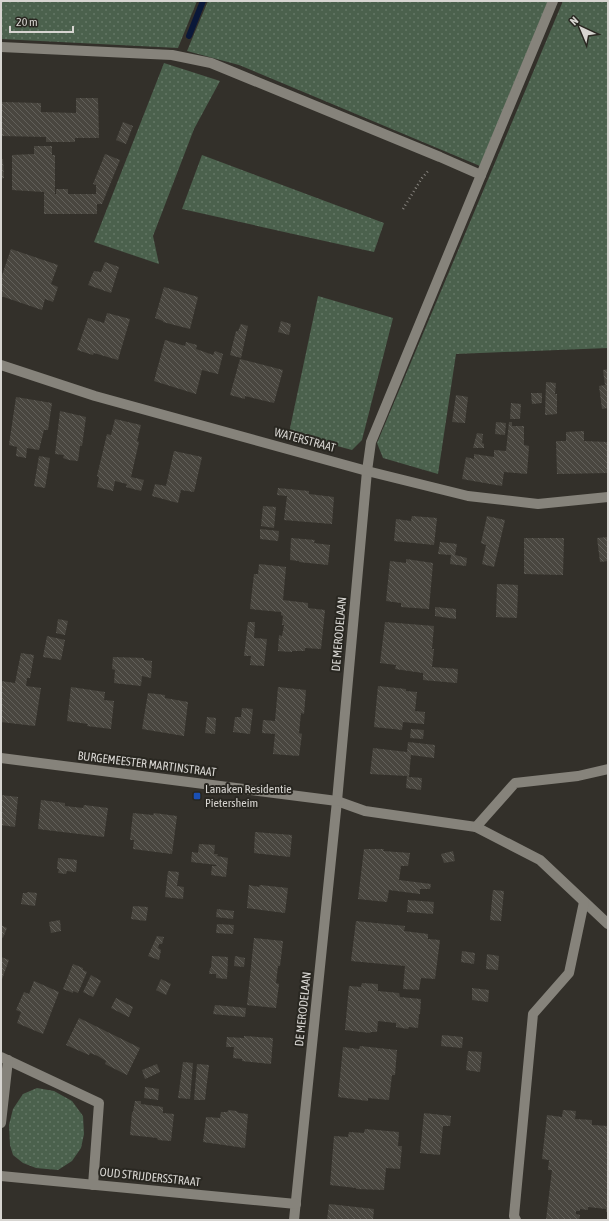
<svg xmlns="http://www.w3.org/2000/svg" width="609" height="1221" font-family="'Asap Condensed',sans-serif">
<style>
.grass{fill:url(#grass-dots)}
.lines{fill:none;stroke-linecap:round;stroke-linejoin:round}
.stream{stroke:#0a1839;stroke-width:6}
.building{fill:url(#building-back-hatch)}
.path{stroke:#87847f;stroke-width:2.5;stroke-dasharray:1 3;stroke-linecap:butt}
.lane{stroke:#86837b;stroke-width:10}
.street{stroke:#86837b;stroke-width:10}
.transit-dot{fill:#1a4fb4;stroke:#292721;stroke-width:1.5}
.labels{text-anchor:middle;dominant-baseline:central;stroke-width:4;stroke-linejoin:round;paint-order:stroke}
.street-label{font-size:12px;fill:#d7d5d1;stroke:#292721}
.poi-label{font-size:12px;fill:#d7d5d1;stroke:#292721;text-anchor:start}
</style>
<defs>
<pattern id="grass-dots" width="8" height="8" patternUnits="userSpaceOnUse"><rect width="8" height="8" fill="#4b614d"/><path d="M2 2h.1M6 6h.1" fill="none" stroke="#647766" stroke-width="1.8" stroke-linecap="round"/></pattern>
<pattern id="building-back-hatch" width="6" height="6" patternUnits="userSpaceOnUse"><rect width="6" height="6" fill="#49463f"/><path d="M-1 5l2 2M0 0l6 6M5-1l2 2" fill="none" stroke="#62605a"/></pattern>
</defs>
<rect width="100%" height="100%" fill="#33302a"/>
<!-- grass -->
<g class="grass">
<polygon points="1,1 197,1 178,48 1,39"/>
<polygon points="208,1 548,1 480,166 239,65 187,51"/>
<polygon points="563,1 608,1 608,348 456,354 438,474 383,458 377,443"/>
<polygon points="164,63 220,81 194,129 153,236 159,264 94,242"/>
<polygon points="202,155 384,223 374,252 182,209"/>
<polygon points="318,296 393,318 362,440 352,450 289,433"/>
<polygon points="37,1088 54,1091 72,1101 83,1116 84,1134 81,1148 72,1161 58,1170 36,1168 23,1163 13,1155 10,1145 9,1125 13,1109 23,1094"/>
</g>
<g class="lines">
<!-- stream -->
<polyline class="stream" points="189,36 203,1"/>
</g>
<!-- building -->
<g class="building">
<polygon points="76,98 98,98 99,138 75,138 75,142 46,142 46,137 1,136 1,111 2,102 41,103 41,112 76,113"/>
<polygon points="123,122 133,126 126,144 116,140"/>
<polygon points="34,146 52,146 52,155 55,155 55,194 56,194 56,189 68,189 68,194 96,194 96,185 93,184 105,154 120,160 102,204 97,204 97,214 44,214 44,192 12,190 12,155 34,154"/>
<polygon points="1,159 3,159 4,178 1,179"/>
<polygon points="11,249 58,265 51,284 58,287 53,302 45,299 42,310 1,296 1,278"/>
<polygon points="105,262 119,267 111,293 88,285 94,271 101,272"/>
<polygon points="164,287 198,297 190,329 163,322 163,321 155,318"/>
<polygon points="107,313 130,319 118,360 94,353 93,355 77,350 88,318 104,323"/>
<polygon points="281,321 291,324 289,335 278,332"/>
<polygon points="241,324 248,326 241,358 230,355 236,331 238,331"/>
<polygon points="165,340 185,346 186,342 197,345 196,349 213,355 215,351 223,354 218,374 202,370 196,394 154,381"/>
<polygon points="240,359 283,370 274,403 245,396 245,399 230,395"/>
<polygon points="608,369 608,408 602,409 599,386 605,385 603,370"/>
<polygon points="546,382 556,383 555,394 557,394 557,414 545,415"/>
<polygon points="531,393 542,393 542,403 532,404"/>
<polygon points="456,395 468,397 465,423 452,422"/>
<polygon points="16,397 52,403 48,430 44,430 39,450 27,448 26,458 16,456 17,447 9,445"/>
<polygon points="511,403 521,404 520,419 510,419"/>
<polygon points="60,411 86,417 82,446 80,446 78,461 69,460 63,458 64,455 55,454"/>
<polygon points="115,419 141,425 137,441 139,442 131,477 144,480 141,491 126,487 127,484 115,481 113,491 97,487 99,477 97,476 107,434 111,435"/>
<polygon points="496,422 506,423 505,435 495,434"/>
<polygon points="509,422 512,422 512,426 524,426 524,445 529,446 527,474 504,472 502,486 462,479 466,457 474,459 474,454 494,457 494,450 506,451"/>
<polygon points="584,431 584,441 608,442 608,473 557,474 556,441 566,441 566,432"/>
<polygon points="477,433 483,434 482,443 484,444 484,448 473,448"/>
<polygon points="174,451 202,457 194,492 181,490 178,503 152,496 155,484 166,486"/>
<polygon points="39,456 50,458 45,488 34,486"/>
<polygon points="278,488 309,491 309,494 334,497 332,524 284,520 287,496 277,495"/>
<polygon points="263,506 276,507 274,528 261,526"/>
<polygon points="412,516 437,518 434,545 394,541 396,519 411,521"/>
<polygon points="487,516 505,520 494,567 482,564 486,545 481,543"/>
<polygon points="260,529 279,531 278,541 260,539"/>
<polygon points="608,537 608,561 600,562 597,538"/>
<polygon points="291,538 315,540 314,543 330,545 328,565 299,562 299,561 290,560"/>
<polygon points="524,538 564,538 563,575 524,574"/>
<polygon points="440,542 457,544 455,555 467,558 466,566 450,564 451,555 438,554"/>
<polygon points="406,559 433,563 429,609 401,607 401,603 386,601 390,561 406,563"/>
<polygon points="259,564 286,567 283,600 308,603 308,608 325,610 321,649 305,648 305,651 292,651 292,652 278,651 279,635 282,636 284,625 282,625 283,616 281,615 281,612 250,609 254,574 258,574"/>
<polygon points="497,584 518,585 517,618 496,617"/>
<polygon points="435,607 456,609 456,619 435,616"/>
<polygon points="58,619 68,621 65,635 56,633"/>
<polygon points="248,622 255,622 254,638 267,639 264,666 250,665 251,656 244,656"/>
<polygon points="385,622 434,626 432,649 434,649 432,667 458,669 457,683 423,680 423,673 395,669 396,665 380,663"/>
<polygon points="47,636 65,640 61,660 43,657"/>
<polygon points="21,653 34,655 30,678 27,678 26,686 41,688 35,726 1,722 1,681 15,683"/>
<polygon points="113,657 144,658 144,660 152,661 151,678 142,676 141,686 114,683 115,670 112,669"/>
<polygon points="378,686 406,689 406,691 417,692 415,711 425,712 424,724 403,722 402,730 374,727"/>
<polygon points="71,687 105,692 104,700 114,701 111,729 87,726 88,724 67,721"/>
<polygon points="278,687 306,690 304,714 301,713 299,733 302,734 299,756 273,754 275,734 262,733 263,720 275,721"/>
<polygon points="148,693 165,695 165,698 188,702 184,736 142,729"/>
<polygon points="242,708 253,709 250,734 233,732 235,717 241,717"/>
<polygon points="207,717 216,718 215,734 205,733"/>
<polygon points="411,729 424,730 423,739 410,738"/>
<polygon points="408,742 435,745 434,758 411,755 409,777 422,778 421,790 406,788 407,776 370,774 373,748 407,752"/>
<polygon points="1,795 18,797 15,827 1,825"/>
<polygon points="41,800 65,803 65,806 83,808 84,805 108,808 104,837 38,829"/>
<polygon points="133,813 153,815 154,813 177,816 172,854 133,849 134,840 130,840"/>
<polygon points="255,832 292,835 290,857 254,853"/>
<polygon points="199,844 215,845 214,854 218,854 217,856 228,858 226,877 211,875 212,866 216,866 217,865 191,862 192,852 198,853"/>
<polygon points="364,849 384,849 383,851 410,853 408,866 401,866 399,880 431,884 430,889 420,889 420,894 389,890 387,902 358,899"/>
<polygon points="453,851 455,861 444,863 441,854"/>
<polygon points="58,858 77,860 76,872 67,871 66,874 58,873 59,869 57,869"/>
<polygon points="168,871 179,872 177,886 184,887 183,899 165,897"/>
<polygon points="249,885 259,887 260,885 288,888 285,913 247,908"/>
<polygon points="493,890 504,891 501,921 490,920"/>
<polygon points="27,892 37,893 35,906 21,904 23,893 27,893"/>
<polygon points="408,900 434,902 433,914 407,912"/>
<polygon points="133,906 148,907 146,921 131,919"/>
<polygon points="217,909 234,911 233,919 216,917"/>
<polygon points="60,920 61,931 51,933 49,922"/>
<polygon points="356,921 405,926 404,931 428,934 428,939 440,940 435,979 421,978 419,990 403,989 405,966 351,961"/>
<polygon points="217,924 234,925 233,934 216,933"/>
<polygon points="1,925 7,928 3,938 1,937"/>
<polygon points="157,936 164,937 162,944 159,944 158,948 161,950 159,960 148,956"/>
<polygon points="254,938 283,941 280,966 278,966 277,975 276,983 279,984 276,1008 247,1005"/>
<polygon points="462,951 475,953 474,964 461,962"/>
<polygon points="487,954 499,956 498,970 486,969"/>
<polygon points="212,956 228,957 227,979 216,978 216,974 209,974 210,968 211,968"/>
<polygon points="235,956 245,958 244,967 234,966"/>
<polygon points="1,957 9,960 1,982"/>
<polygon points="73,964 83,968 83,970 87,972 78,993 73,991 73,993 63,989"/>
<polygon points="91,975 101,981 93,997 83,992"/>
<polygon points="161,979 171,984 166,995 156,990"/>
<polygon points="34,981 59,992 43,1034 17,1023 21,1012 16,1010 24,992 29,994"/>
<polygon points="362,983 378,984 378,991 399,993 400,997 421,999 420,1014 410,1014 419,1014 418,1028 409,1027 408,1029 396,1027 396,1023 378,1021 377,1032 371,1032 370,1033 345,1030 349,986 361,987"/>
<polygon points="472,988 489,990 488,1002 472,1000"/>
<polygon points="116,998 133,1007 129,1017 111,1008"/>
<polygon points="215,1005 246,1008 245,1017 213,1014"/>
<polygon points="79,1018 140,1048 127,1075 105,1064 106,1061 98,1056 90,1053 89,1055 66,1045"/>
<polygon points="442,1035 463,1037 462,1048 441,1046"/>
<polygon points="244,1036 273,1038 271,1064 242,1061 242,1059 233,1058 234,1047 226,1047 227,1037 244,1038"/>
<polygon points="360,1046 397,1050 395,1075 392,1075 389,1100 368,1098 368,1101 338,1097 343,1047 359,1049"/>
<polygon points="468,1051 482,1052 480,1072 466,1070"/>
<polygon points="183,1062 193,1063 190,1099 178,1098"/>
<polygon points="157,1064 160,1072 145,1079 142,1070"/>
<polygon points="197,1064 209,1065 205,1100 194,1100"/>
<polygon points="145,1087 159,1089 158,1100 144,1098"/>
<polygon points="135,1101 141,1101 141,1104 163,1107 163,1113 174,1114 171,1141 158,1140 157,1138 130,1135 132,1112 133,1112"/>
<polygon points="229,1110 236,1111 239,1113 248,1114 245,1148 203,1142 206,1117 220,1118 221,1112 227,1112"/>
<polygon points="563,1110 576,1111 575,1119 592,1120 592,1125 608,1126 608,1212 606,1212 606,1209 588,1207 588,1210 580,1209 580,1211 576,1211 576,1214 580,1215 579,1220 546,1220 552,1170 548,1170 549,1160 542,1159 547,1115 562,1117"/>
<polygon points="424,1113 451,1116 450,1126 443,1126 440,1155 420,1153"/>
<polygon points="365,1129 399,1132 398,1146 402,1146 400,1169 386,1168 384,1190 356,1189 356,1188 330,1185 334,1136 348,1137 349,1132 364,1133"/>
<polygon points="329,1204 374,1209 373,1220 327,1220"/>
</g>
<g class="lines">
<!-- path -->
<polyline class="path" points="403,209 422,178 429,170"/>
<!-- lane -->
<g class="lane">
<polyline points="481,175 553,1"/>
<polyline points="337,801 365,811 476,827 540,860 608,924"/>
<polyline points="476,827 515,783 578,776 608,769"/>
<polyline points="516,1220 514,1216 533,1014 569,973 584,902"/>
</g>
<!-- street -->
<g class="street">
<polyline points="1,47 172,55 211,63 440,157 481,175 371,442 367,471 337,801 294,1220"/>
<polyline points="1,365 95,396 367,471 468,496 538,504 608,497"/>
<polyline points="1,758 337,801"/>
<polyline points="1,1057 99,1103 93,1185"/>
<polyline points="1,1123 8,1060"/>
<polyline points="1,1176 296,1204"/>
</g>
</g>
<!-- markers -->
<rect class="transit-dot" x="193" y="792" width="8" height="8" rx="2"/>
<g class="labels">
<!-- street labels -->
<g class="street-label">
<text transform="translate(305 440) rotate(15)">WATERSTRAAT</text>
<text transform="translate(339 634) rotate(-85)">DE MERODELAAN</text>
<text transform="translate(147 764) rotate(7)">BURGEMEESTER MARTINSTRAAT</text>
<text transform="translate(303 1009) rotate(-84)">DE MERODELAAN</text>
<text transform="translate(150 1177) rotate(6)">OUD STRIJDERSSTRAAT</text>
</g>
<!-- poi labels -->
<g class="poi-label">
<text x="205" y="789">Lanaken Residentie<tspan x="205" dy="14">Pietersheim</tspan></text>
</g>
</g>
<!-- border -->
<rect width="609" height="1221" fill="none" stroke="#d7d5d1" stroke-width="4"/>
<!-- north arrow -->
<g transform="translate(581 28) rotate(316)" stroke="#292721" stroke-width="3" paint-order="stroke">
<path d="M0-3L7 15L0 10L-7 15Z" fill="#d7d5d1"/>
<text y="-6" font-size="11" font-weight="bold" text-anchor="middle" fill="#d7d5d1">N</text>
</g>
<!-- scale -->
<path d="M10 26v6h63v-6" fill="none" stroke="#d7d5d1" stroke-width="2"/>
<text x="16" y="26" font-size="12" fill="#d7d5d1" stroke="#292721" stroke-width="3" paint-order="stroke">20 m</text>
</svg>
